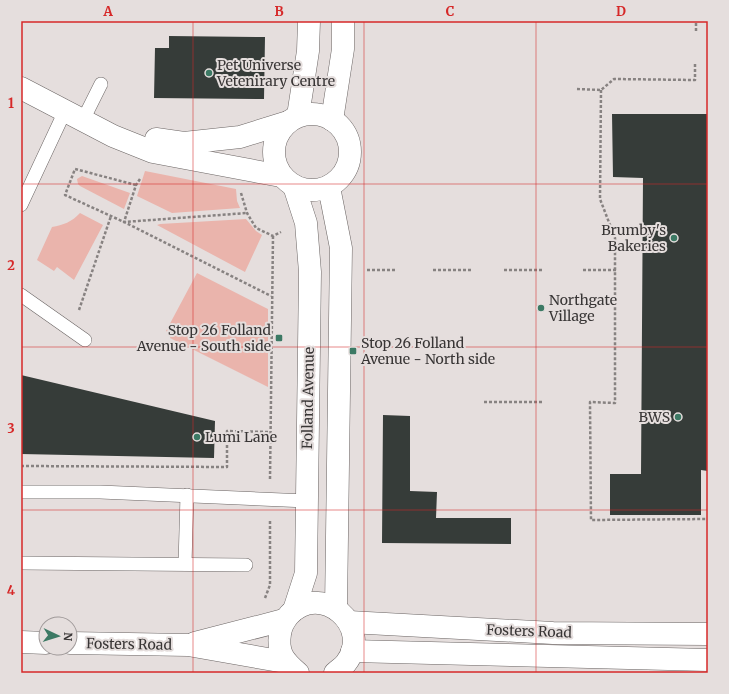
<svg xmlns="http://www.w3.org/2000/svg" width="729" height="694" font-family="Merriweather,serif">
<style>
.green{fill:#eab4ac}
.building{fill:#363c39}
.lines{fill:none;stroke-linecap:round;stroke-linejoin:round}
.service-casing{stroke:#6a6463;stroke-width:14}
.minor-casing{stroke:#6a6463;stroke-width:23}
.tertiary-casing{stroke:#6a6463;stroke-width:23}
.secondary-casing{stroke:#6a6463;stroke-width:23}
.path{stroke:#878281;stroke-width:2.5;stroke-dasharray:3 2;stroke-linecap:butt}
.service{stroke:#fff;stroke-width:13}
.minor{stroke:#fff;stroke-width:22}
.tertiary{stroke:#fff;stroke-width:22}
.secondary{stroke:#fff;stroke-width:22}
.grid{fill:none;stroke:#d62828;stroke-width:1;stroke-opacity:0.55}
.poi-dot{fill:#3c7964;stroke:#e5dedd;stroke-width:1.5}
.labels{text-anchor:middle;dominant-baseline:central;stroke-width:4;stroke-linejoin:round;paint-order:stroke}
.poi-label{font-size:14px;fill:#383535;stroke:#e5dedd;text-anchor:start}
.street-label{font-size:14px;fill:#383535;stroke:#e5dedd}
.neatline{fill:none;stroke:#d62828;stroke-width:1.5}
.grid-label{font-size:13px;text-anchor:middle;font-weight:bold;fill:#d62828}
</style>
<rect width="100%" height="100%" fill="#e5dedd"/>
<!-- green -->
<g class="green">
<polygon points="145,171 236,189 237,201 240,208 172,213 137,196"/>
<polygon points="82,176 130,193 124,209 80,186 78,184 77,179"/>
<path d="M80,213L103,225L74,280L57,267L54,271L37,260L52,227C63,225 72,222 80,213Z"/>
<polygon points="246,219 256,231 262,235 245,272 157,225 160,224"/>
<polygon points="197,273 268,309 268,387 170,338 171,334 166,331"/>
</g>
<!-- building -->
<g class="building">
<polygon points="169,36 265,37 264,99 154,98 155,48 169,48"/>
<polygon points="612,114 708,114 708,471 701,470 701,515 610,515 610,474 641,474 643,178 613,177"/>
<polygon points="21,375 215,421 214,458 21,454"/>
<polygon points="383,415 410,416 410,491 437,492 436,518 511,518 511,544 382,543"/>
</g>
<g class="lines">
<!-- service casing -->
<g class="service-casing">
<g id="service">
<polyline points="83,120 101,84"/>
<polyline points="21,205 65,111"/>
<polyline points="21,295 85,340"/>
<polyline points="21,492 100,492 307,501"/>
<polyline points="21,563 246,565"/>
<polyline points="185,564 187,495"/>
</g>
</g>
<!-- minor casing -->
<g class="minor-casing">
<g id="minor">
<polyline points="21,88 113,136 153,152 281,176"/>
<polyline points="156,139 184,143 240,137 288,122"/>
</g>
</g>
<!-- tertiary casing -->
<g class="tertiary-casing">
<g id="tertiary">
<circle cx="312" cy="152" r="38"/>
<polyline points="298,116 308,51 309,21"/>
<polyline points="332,120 343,49 343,21"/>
<polyline points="329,187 341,248 336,608"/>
<polyline points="294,610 306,573 310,272 306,223 294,186"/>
</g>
</g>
<!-- secondary casing -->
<g class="secondary-casing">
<g id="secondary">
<polyline points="349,622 553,633 708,634"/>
<polyline points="21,642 46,643"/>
<polyline points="70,643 188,645 285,662"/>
<polyline points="195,643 284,620"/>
<polyline points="352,651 708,660"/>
<path d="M298,673C284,661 277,653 280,634C281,626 284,621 289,615C321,580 374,627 346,663C343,667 338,670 335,673"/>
</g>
</g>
<!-- path -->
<g class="path">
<polyline points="696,31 696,21"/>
<polyline points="577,89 601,90 614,79 695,80 695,64"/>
<polyline points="601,90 600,199 615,238 615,403 590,402 591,520 708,519"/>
<polyline points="140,179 136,185 124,222 247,213"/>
<polyline points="136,185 75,169 65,195 124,222 271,296"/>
<polyline points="241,193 247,213 256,228 273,236 281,232"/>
<polyline points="367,270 397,270"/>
<polyline points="433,270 471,270"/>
<polyline points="504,270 543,270"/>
<polyline points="583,270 616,270"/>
<polyline points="79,310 111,216"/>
<polyline points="484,402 542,402"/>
<polyline points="21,466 227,467 227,431 270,432"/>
<polyline points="270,479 273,236"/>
<polyline points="265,598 270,585 270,520"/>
</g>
<!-- service -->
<use href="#service" class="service"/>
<!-- minor -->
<use href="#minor" class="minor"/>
<!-- tertiary -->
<use href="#tertiary" class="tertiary"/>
<!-- secondary -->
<use href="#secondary" class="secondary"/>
</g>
<!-- grid -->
<path class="grid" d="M193,21V673M364,21V673M536,21V673M21,184H708M21,347H708M21,510H708"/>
<!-- markers -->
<g class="poi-dot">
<circle cx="209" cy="73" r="4"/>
<circle cx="674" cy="238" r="4"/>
<circle cx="541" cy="308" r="4"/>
<rect x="275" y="334" width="8" height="8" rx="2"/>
<rect x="349" y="347" width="8" height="8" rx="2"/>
<circle cx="678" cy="417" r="4"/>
<circle cx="197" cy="437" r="4"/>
</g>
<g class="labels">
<!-- poi labels -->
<g class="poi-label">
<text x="217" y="65">Pet Universe<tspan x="217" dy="16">Vetenirary Centre</tspan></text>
<text x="666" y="230" text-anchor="end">Brumby's<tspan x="666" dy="16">Bakeries</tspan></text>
<text x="549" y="300">Northgate<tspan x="549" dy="16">Village</tspan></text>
<text x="271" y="330" text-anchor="end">Stop 26 Folland<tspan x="271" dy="16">Avenue - South side</tspan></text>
<text x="361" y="343">Stop 26 Folland<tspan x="361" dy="16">Avenue - North side</tspan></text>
<text x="670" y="417" text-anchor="end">BWS</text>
<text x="205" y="437">Lumi Lane</text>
</g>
<!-- street labels -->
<g class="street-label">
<text transform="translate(308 398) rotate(-89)">Folland Avenue</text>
<text transform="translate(529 631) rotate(2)">Fosters Road</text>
<text transform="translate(129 644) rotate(1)">Fosters Road</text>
</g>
</g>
<!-- border -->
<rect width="729" height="694" fill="none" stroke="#e5dedd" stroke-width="44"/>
<!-- north arrow -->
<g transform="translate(58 636) rotate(94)"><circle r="19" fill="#e5dedd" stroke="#a09a9a"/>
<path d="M0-3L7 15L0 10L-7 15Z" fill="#3c7964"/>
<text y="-6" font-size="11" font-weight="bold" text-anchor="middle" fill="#383535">N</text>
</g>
<rect x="22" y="22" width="685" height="650" class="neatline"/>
<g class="grid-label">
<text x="108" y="16">A</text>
<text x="279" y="16">B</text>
<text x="450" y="16">C</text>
<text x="621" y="16">D</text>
<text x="11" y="108">1</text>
<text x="11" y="270">2</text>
<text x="11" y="433">3</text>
<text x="11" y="595">4</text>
</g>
</svg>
